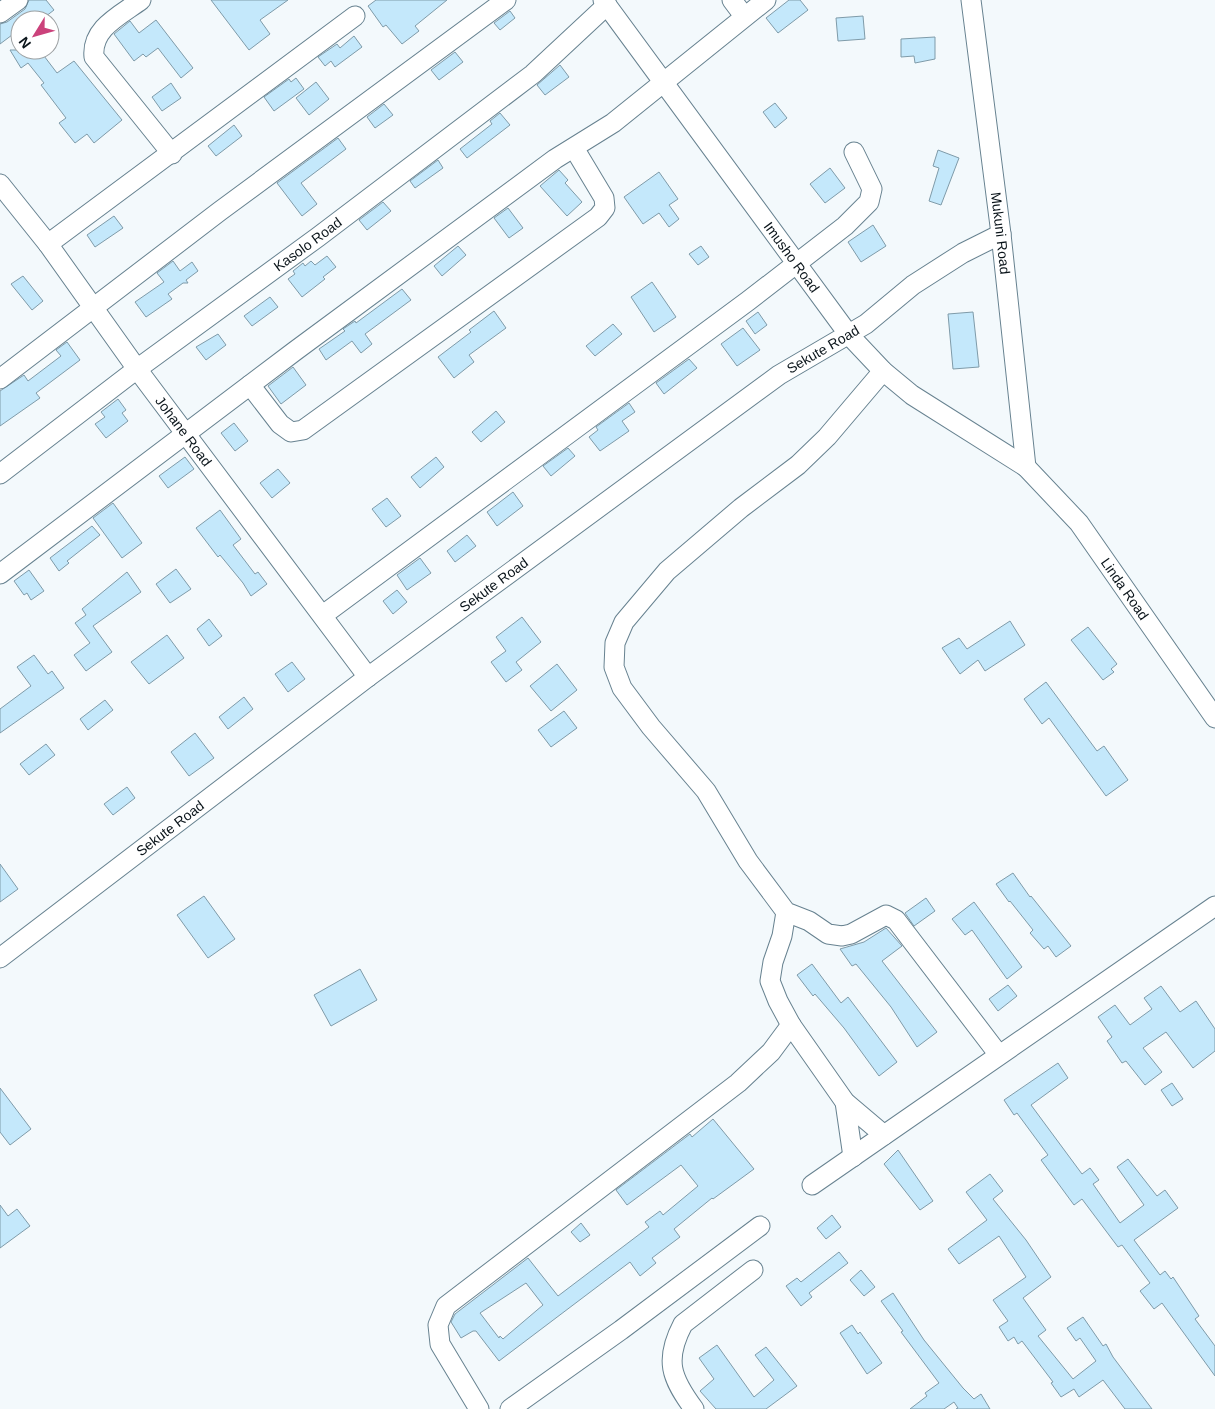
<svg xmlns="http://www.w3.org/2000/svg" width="1215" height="1409" font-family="Arial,sans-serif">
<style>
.building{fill:#c4e8fb;stroke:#7f9ba9;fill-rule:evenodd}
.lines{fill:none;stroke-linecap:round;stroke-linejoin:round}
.street-casing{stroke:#678290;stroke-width:21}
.street{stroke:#fff;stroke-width:19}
.labels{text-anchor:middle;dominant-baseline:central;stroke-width:5;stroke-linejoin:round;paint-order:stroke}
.street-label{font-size:14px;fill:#0a141a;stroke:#fff}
</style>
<rect width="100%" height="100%" fill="#f3f9fc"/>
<!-- building -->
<g class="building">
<polygon points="29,0 46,0 54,10 41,20 20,20 20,29 0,44 0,24 7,22 25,9"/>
<polygon points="211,0 288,0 260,20 270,34 249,50"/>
<polygon points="376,0 447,0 415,26 419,31 402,44 386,25 383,27 368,6"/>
<polygon points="789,0 800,0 808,10 778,33 766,18"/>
<polygon points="510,11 515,18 500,30 494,23"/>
<polygon points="863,16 865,39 838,41 836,18"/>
<polygon points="156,20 193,68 181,78 158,48 146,57 143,54 134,61 114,34 130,21 139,33"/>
<polygon points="354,36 362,47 335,67 331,61 325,66 318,57 337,44 340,48"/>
<polygon points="935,37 935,59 915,63 914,56 901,57 901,39"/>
<polygon points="10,50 44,50 41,52 57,73 74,61 122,120 94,143 87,134 75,143 59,123 66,118 41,85 44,83 28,63 21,68"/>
<polygon points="455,52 463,62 439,80 431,70"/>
<polygon points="560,65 569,77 545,95 537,85"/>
<polygon points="296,78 304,89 274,111 264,97 289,79 291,82"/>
<polygon points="316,82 329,99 309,115 296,98"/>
<polygon points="171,83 181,98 162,111 152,97"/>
<polygon points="775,103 787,118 775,128 763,112"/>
<polygon points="384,104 393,115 375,128 367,117"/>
<polygon points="500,113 510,125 467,158 460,149 492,124 490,121"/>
<polygon points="234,125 242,136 216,156 208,146"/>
<polygon points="338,138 346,149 301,183 317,204 302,216 277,183"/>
<polygon points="938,150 959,158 941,205 929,201 939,168 933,166"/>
<polygon points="438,160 443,168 415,188 410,181"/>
<polygon points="830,168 845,188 825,203 810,184"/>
<polygon points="559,170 568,180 565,183 582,202 567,216 540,186"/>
<polygon points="659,172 678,199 669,205 679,219 669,227 659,213 643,224 624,197"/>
<polygon points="383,202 391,211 367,230 359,220"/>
<polygon points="508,208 523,228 509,238 494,218"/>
<polygon points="114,216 123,228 95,247 87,235"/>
<polygon points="873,225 886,246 861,262 848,242"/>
<polygon points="458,246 466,255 442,276 434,266"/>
<polygon points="701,246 709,257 698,265 689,254"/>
<polygon points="327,256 336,267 323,277 325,279 302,297 288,279 295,274 293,271 303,263 305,266 311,261 315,265"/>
<polygon points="173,261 180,271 192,262 198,271 186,280 188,283 183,283 168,294 172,299 146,317 135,302 164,282 157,273"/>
<polygon points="23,276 43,301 32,310 11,284"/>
<polygon points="652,282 676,317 654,332 631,297"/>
<polygon points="402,289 411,300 365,334 372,344 361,353 352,341 326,360 319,349 345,331 343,329 355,321 356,323"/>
<polygon points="270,297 278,307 252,326 244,316"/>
<polygon points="494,311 506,328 469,355 474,362 454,378 438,357 471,332 469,330"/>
<polygon points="758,312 767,325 755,334 746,321"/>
<polygon points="973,312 979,367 953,369 948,314"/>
<polygon points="613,324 622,334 595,356 586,346"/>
<polygon points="743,328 760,350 737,366 721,344"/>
<polygon points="218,334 226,345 206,360 196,347"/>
<polygon points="67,342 80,360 36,393 40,398 0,426 0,391 24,375 28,381 61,356 56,350"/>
<polygon points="689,359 697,368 664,394 656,383"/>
<polygon points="293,367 306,385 281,404 268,386"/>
<polygon points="118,399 126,410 122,413 128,421 106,438 95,424 105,417 101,412"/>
<polygon points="629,403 635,412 622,421 629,431 600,451 589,437 598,430 596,427"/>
<polygon points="496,411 505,422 481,442 472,432"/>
<polygon points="234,423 248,441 235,451 221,433"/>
<polygon points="568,448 575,456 551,476 543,466"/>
<polygon points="185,457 194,469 168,488 159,476"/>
<polygon points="436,457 444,467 420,488 411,477"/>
<polygon points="278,469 290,483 272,498 260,483"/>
<polygon points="513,492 523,506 497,526 487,512"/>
<polygon points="387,498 401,516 386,527 372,509"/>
<polygon points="113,503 142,543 122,558 93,518"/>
<polygon points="220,510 241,539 233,545 255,574 258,572 267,584 251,596 243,583 220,555 218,557 196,528"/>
<polygon points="92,526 100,535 67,561 69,563 59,571 50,558"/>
<polygon points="467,535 476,546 455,562 447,551"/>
<polygon points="420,558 431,573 407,590 397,575"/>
<polygon points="176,569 191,589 170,603 156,584"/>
<polygon points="29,570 44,591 31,600 27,593 24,595 14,581"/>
<polygon points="127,572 141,592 93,626 112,652 86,671 74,655 90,643 75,623 86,615 82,609"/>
<polygon points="397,590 407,602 393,614 383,601"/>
<polygon points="522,617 541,642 516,662 522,670 506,682 491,662 506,651 496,637"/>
<polygon points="209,619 222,636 209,646 197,629"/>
<polygon points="1010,621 1025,645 985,671 978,660 960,674 942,648 959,638 967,649"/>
<polygon points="1088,627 1117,664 1111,669 1114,672 1103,680 1071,640"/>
<polygon points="167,635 184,658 149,684 131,662"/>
<polygon points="34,655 48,674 52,671 64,688 0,733 0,709 31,686 17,667"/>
<polygon points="292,662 305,679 288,692 275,674"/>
<polygon points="557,664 577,690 551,711 530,686"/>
<polygon points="1046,682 1097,751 1104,746 1128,780 1106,796 1049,718 1042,724 1024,699"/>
<polygon points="244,697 253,709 228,729 219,717"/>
<polygon points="105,700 113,710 88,730 80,719"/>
<polygon points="564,711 577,728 551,747 538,730"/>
<polygon points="195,733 214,758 189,776 171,752"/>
<polygon points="46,744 55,755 29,775 20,764"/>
<polygon points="127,787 135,798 113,815 104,804"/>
<polygon points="0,864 18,889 0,902"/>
<polygon points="1013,873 1030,897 1031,896 1071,946 1056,957 1048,946 1044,949 1030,933 1033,930 1010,901 1009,902 996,884"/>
<polygon points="204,896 235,939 208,958 177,915"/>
<polygon points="926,898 935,911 914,926 905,913"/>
<polygon points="974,902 1022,967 1007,979 972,930 965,935 952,919"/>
<polygon points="886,928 902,946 882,961 937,1032 917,1047 891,1007 856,964 852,966 840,949 864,942"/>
<polygon points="812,964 841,1003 848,997 897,1062 879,1076 844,1028 815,994 813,996 797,975"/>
<polygon points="360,969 377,1000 331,1026 314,995"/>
<polygon points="1008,985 1017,996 998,1011 989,999"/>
<polygon points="1161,986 1180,1012 1196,1001 1215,1029 1215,1051 1193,1068 1166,1032 1143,1048 1162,1072 1145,1085 1126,1061 1122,1063 1107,1041 1112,1037 1098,1017 1115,1005 1130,1025 1152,1009 1144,998"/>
<polygon points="1058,1063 1068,1078 1031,1105 1082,1174 1090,1168 1099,1180 1093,1184 1120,1223 1144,1205 1117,1167 1128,1159 1157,1196 1165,1190 1178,1208 1134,1240 1160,1275 1165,1271 1171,1279 1173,1277 1199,1316 1195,1319 1215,1346 1215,1376 1162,1303 1154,1309 1140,1291 1150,1283 1122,1245 1118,1247 1082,1199 1074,1205 1041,1160 1048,1155 1017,1113 1014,1115 1004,1100"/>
<polygon points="1172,1083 1183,1099 1172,1106 1161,1090"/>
<polygon points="0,1088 31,1129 10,1145 0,1132"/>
<path d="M713,1119L754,1169L713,1199L712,1198L674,1229L680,1237L652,1258L656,1263L640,1276L630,1262L499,1361L476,1331H473L461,1338L451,1322L455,1314L528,1258L558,1296L649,1227L645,1222L660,1211L663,1215L698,1186L681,1165L627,1205L616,1190L690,1134L692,1137ZM526,1283L543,1305L503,1339L500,1336L499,1338L480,1313Z"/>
<polygon points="898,1150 933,1201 920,1210 884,1164"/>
<polygon points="990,1174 1003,1191 993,1199 1026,1240 1051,1277 1023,1298 1046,1330 1038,1336 1073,1379 1096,1361 1080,1338 1076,1341 1067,1328 1083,1317 1103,1346 1106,1344 1113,1357 1152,1409 1125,1409 1103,1380 1079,1397 1074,1389 1061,1397 1051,1383 1053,1382 1022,1341 1018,1344 1014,1337 1008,1341 999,1327 1008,1321 993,1300 1026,1277 999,1236 959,1264 948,1249 987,1220 966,1192"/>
<polygon points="0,1205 8,1216 17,1209 30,1226 0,1248"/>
<polygon points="832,1215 841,1227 826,1239 817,1228"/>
<polygon points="581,1223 590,1235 580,1242 571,1232"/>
<polygon points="839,1252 848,1263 809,1293 812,1297 801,1306 786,1286 797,1278 801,1282"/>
<polygon points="861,1270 875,1287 864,1296 850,1280"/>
<polygon points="893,1293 924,1340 963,1388 974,1399 981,1394 990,1409 956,1409 958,1408 954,1402 944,1409 910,1409 927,1396 925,1393 939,1383 901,1332 903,1331 881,1301"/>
<polygon points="852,1325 858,1334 860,1332 882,1363 867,1374 840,1333"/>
<polygon points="717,1345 754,1397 774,1380 755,1355 766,1347 797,1386 766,1409 716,1409 700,1391 714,1379 699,1358"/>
</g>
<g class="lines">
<!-- street casing -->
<g class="street-casing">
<g id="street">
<path d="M141,0C121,15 91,28 94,57L172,154"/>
<path id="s1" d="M603,0L849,335L883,371L912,395L1026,467L1079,523L1215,718"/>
<polyline points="732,0 744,16"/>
<path id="s2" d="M971,0L1001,234L1026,467"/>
<polyline points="0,13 18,0"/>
<path id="s3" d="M0,184L48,244L137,369L368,677"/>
<polyline points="48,244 355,16"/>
<polyline points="883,371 827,437 798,465 741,508 667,571 624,622 615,643 614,667 622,688 651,727 706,791 748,861 786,912 809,921 828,934 842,936 851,934 886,915 896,920 999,1055"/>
<polyline points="0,379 220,211 506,0"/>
<polyline points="250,385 280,424 291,432 303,430 598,217 605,208 604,198 574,148"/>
<path id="s4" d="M0,474L137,369L318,237L533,74L607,5"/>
<polyline points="0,574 295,351 555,159 613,123 766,0"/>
<polyline points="323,615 748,301 845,226 869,202 872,189 854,152"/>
<polyline points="786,912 782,936 773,962 770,981 778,1001 791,1025 845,1102 884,1135"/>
<path id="s5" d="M0,958L368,677L779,375L866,324L913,285L963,253L1001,234"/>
<polyline points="845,1102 853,1157"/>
<polyline points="812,1185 1215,906"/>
<polyline points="479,1409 440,1344 438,1325 446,1306 738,1083 771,1052 791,1025"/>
<polyline points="510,1409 621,1330 760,1226"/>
<path d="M694,1409C671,1378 664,1360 683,1324L753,1270"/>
</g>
</g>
<!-- street -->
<use href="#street" class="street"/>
</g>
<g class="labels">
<!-- street labels -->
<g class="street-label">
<text stroke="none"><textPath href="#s2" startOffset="235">Mukuni Road</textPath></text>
<text stroke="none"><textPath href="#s4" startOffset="384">Kasolo Road</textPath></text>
<text stroke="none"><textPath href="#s1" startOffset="319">Imusho Road</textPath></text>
<text stroke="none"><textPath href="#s5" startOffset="1024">Sekute Road</textPath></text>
<text stroke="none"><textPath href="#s3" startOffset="308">Johane Road</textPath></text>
<text stroke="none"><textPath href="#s5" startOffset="619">Sekute Road</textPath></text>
<text stroke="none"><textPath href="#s1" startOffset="795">Linda Road</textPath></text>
<text stroke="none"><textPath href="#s5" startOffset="214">Sekute Road</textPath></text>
</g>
</g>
<!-- north arrow -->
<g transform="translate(35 35) rotate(233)"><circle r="24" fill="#ffffff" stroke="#9da1a3"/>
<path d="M0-4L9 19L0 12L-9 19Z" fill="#cb427b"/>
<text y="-8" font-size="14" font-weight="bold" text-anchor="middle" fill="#0a141a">N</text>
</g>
</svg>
